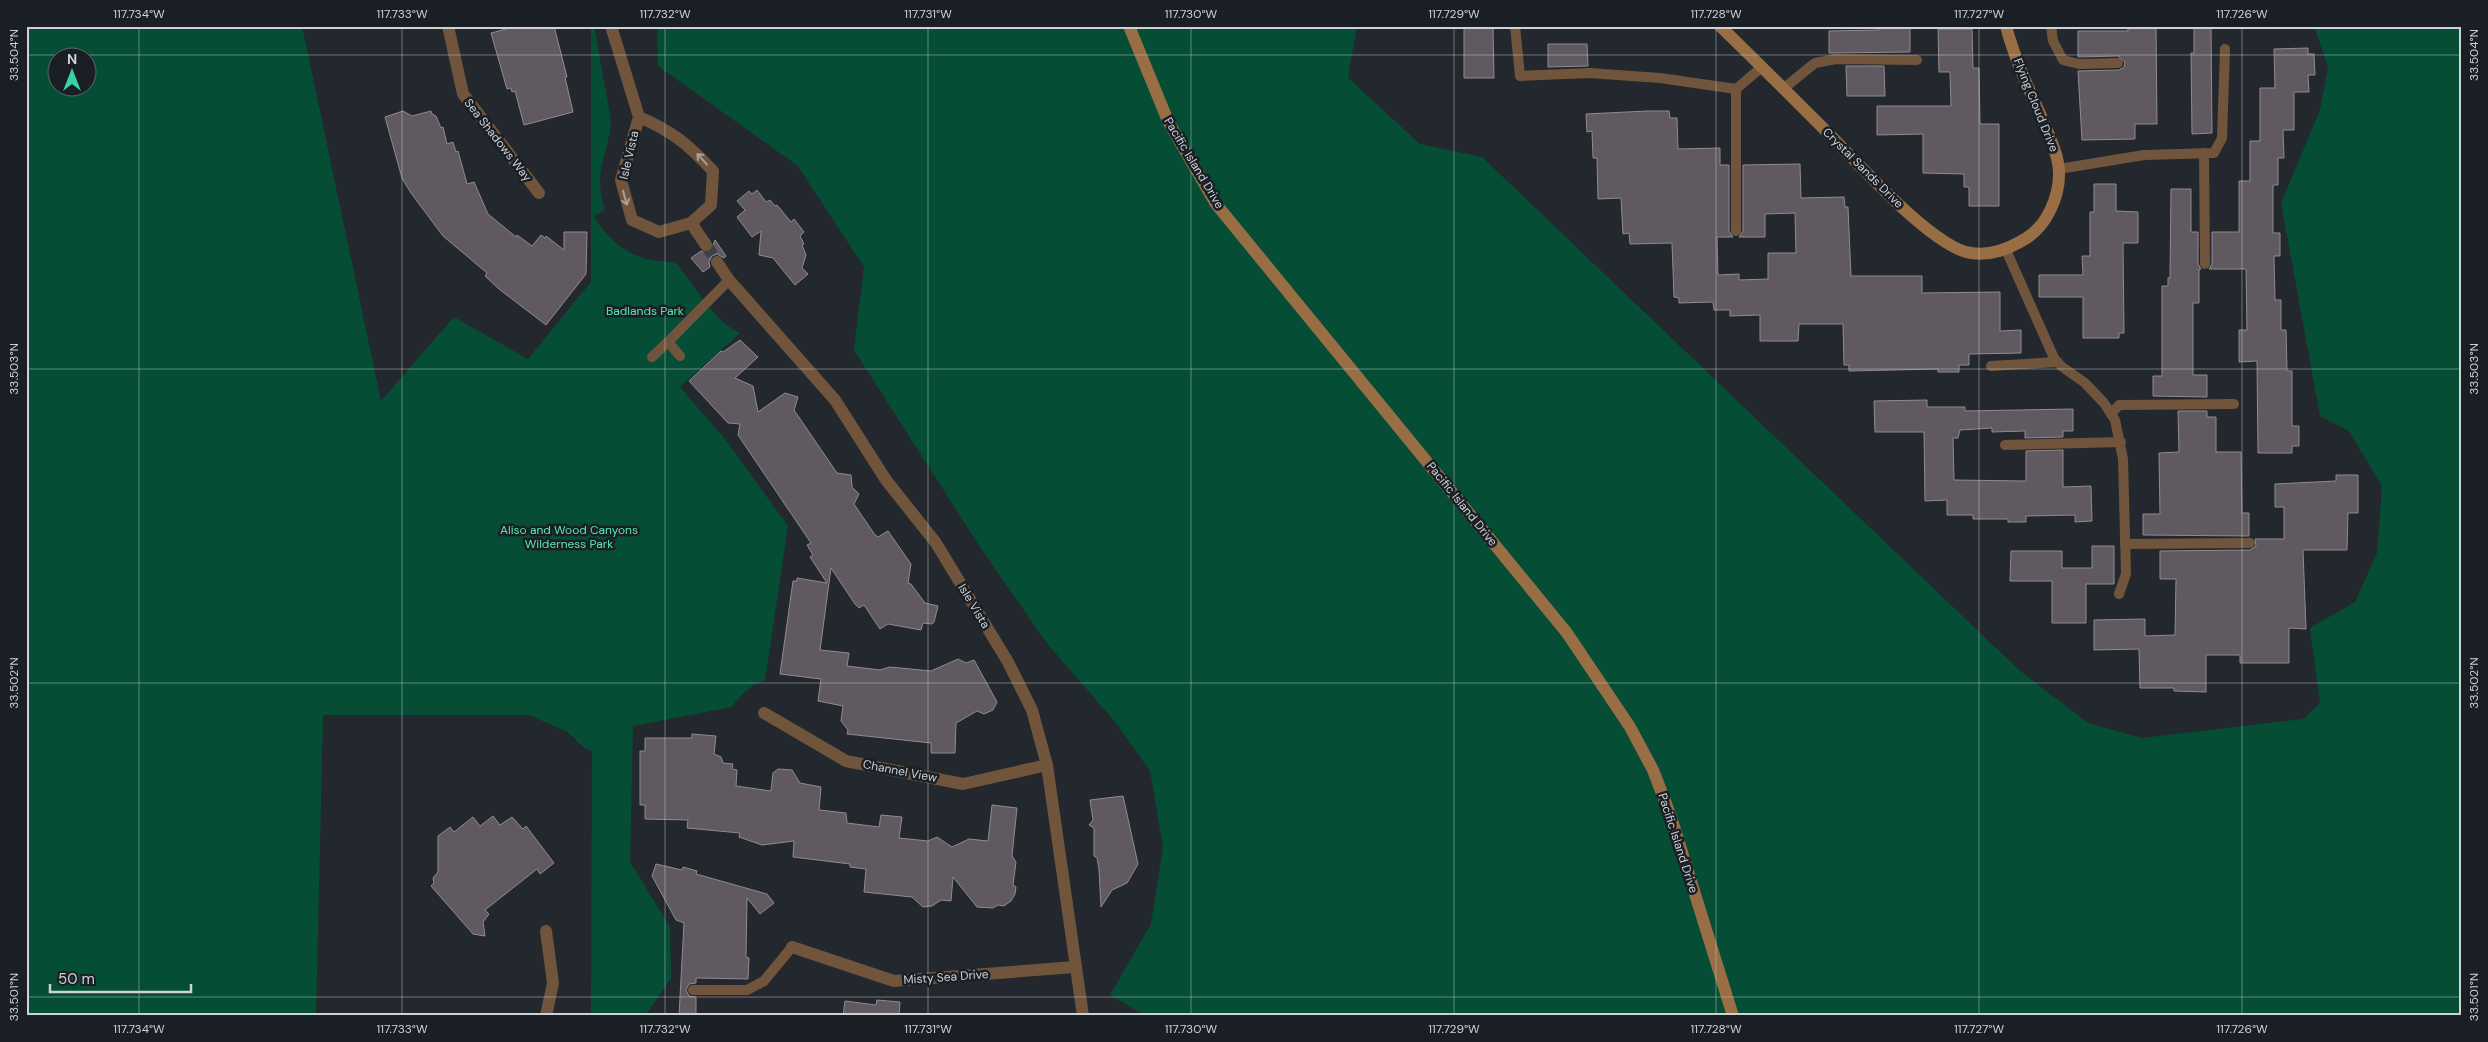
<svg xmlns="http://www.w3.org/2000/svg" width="2488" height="1042" font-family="'DM Sans',sans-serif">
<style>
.green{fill:#054e35;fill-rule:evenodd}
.building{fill:#605960;stroke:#918a91}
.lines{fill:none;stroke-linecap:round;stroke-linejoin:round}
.street-tunnel{stroke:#3d4147;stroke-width:12;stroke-dasharray:12 6;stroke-linecap:butt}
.lane{stroke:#70553c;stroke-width:10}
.street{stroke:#70553c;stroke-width:12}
.secondary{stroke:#996e44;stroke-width:12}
.oneway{stroke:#a89f98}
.ticks{fill:none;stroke:#ced1d5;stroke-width:1;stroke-opacity:0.45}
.labels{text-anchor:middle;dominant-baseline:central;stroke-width:5;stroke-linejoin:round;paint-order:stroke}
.street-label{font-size:12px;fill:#ced1d5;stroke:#191f25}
.park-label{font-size:12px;fill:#5be8af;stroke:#191f25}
.neatline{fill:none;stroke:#ced1d5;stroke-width:2}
.ticks-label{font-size:12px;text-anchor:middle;fill:#ced1d5}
</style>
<rect width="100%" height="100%" fill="#23282e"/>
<!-- green -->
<g class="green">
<path d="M26,26H302L381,401L454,317L528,359L591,282V26H594L611,120C609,156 592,171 605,210L594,216C606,238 625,254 650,260C659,262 668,260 677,264C692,283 718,325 740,333L680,387L725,439L788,526L765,680C749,686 741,693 732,707L633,726L630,862L670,927L671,978L645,1016H591L592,751L584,748L568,732L529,715H323L316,1016H26ZM58,58H88V88H58Z"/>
<polygon points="657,26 1357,26 1348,78 1420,144 1482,157 2019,670 2088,723 2142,738 2303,719 2320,703 2310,628 2355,602 2377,553 2382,486 2349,431 2320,416 2281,203 2320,110 2328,67 2314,26 2462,26 2462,1016 1146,1016 1110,995 1151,924 1163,847 1150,771 1116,723 1046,642 980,547 854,350 864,267 798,166 658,66"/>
</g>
<!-- building -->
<g class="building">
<polygon points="517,26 554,26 567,77 565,77 573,112 524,125 515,91 512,92 511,88 507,89 491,33"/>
<polygon points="1879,26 1910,26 1910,52 1829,53 1829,31 1879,30"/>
<polygon points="2128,26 2156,26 2157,124 2135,124 2135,139 2082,140 2078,71 2119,70 2124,67 2125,62 2118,56 2078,57 2078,31 2128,31"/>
<polygon points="2194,26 2211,26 2212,133 2192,134 2191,53 2194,53"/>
<polygon points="1464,27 1493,27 1494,78 1464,78"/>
<polygon points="1938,29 1972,29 1973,68 1979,68 1980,124 1999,124 1999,206 1969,206 1969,187 1964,187 1964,174 1923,173 1923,134 1877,135 1877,106 1951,106 1950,72 1939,72"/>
<polygon points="1548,44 1587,44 1588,66 1548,67"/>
<polygon points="2308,48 2308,54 2314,54 2315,75 2308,75 2309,92 2294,92 2294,130 2283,130 2284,158 2278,158 2278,185 2273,185 2273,233 2280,233 2280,256 2274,256 2275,300 2281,300 2281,330 2286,330 2287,371 2292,371 2292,426 2299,426 2299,446 2292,446 2292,453 2258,453 2257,361 2239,362 2239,330 2247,330 2246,269 2209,269 2212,264 2212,232 2239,232 2239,181 2250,181 2250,141 2260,141 2260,88 2275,88 2274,49"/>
<polygon points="1846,66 1884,66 1885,96 1847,96"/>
<polygon points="403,111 412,116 431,111 432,114 436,116 441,128 443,127 447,144 453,142 456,152 458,151 467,184 474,182 488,214 516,237 517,235 532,246 541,235 545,238 546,236 564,250 564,232 587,232 586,274 546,325 499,289 485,276 487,273 443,236 411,193 402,178 385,117"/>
<polygon points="1647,111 1669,111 1670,118 1677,118 1678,149 1720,148 1720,165 1729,165 1729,231 1733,237 1717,237 1718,275 1739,274 1739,280 1768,279 1768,253 1796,253 1795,213 1765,214 1765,237 1739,237 1743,231 1743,165 1800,164 1801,198 1844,197 1845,207 1848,207 1851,276 1922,276 1922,293 2000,292 2000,331 2021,330 2021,353 1969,354 1969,365 1959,365 1959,372 1938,372 1938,369 1849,371 1849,365 1844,365 1843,324 1799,324 1798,341 1760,341 1760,315 1730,316 1730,310 1714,310 1713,302 1679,303 1679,298 1674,297 1672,243 1630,244 1629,233 1623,234 1621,198 1598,199 1597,158 1593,158 1592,131 1587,132 1586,114"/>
<polygon points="2094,184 2116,184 2116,211 2138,212 2138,243 2123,243 2124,333 2119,333 2119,338 2083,338 2083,297 2039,297 2039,275 2083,275 2082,256 2090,256 2090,212 2094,212"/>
<polygon points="2171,189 2191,189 2191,232 2198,232 2198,264 2201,269 2199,269 2199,303 2193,303 2193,375 2207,375 2207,397 2153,396 2153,376 2162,376 2162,286 2168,286 2168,278 2170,278"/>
<polygon points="757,190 766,202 770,200 775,206 777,205 791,222 794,219 804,232 800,236 804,244 802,245 806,255 802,268 808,274 795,285 773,258 759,255 761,231 752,237 737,217 745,210 737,201 749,191 752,194"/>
<polygon points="715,240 726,256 724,258 717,254 712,256 709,262 710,267 703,272 691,258 701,251 706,253 711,251"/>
<polygon points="740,340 758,357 735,378 753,386 758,412 785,393 798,397 794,410 837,473 851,475 852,487 859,494 854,504 875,535 878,537 888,531 911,564 908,583 911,584 925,603 938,606 934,622 932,624 923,623 921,630 888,624 880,629 864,605 859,608 855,604 831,568 820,650 849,653 847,666 880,670 890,667 931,671 958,659 966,663 974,660 997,702 993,710 984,714 977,711 956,723 955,753 931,753 931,743 847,734 848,730 841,721 843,706 818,701 821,679 780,674 793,581 797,581 797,578 827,583 810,557 813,555 807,545 811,543 738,435 740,424 728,423 689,381 721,351 723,352"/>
<polygon points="1927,400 1927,407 1965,407 1965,411 2073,409 2073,431 2063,431 2063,437 2025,438 2025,431 1992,432 1992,428 1960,430 1958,438 1953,438 1954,480 2026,481 2026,451 2063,450 2063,487 2091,486 2092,521 2075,522 2075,515 2026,516 2026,522 2008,522 2008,519 1973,519 1973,515 1947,515 1947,500 1925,501 1924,432 1875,432 1874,401"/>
<polygon points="2178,411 2207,411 2207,417 2216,417 2216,452 2241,452 2242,513 2249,513 2249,536 2143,535 2143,514 2160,514 2159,453 2179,452"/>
<polygon points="2336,475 2358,475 2358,513 2348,513 2347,550 2303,550 2306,629 2289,628 2289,663 2240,663 2240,655 2206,655 2206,692 2174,691 2174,688 2140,688 2139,649 2094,650 2094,620 2145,619 2145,636 2175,635 2176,579 2160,579 2160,551 2250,550 2256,546 2255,539 2284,539 2284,507 2275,507 2275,484 2336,481"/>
<polygon points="2092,546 2114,546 2114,584 2086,584 2086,623 2052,623 2052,581 2010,581 2011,551 2062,551 2062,568 2092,568"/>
<polygon points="692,734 716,736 714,754 721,757 723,763 733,764 732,769 737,770 736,786 771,791 773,773 778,769 792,770 800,783 821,787 819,810 846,813 847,823 879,827 881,815 902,817 899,838 928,841 937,837 952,847 969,839 988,841 992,805 1017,808 1012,856 1016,862 1013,885 1016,887 1015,894 1011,901 1004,906 998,905 993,908 977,907 953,877 951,901 941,900 932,906 923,907 912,897 864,892 866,869 850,867 850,864 793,857 794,841 762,845 739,837 740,833 687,828 688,820 645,819 645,805 640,805 640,751 645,751 645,738 692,738"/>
<polygon points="1123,796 1138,864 1127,883 1112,890 1101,907 1099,869 1097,858 1094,856 1094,828 1089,825 1093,820 1090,800"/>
<polygon points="493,816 500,825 512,817 523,829 526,826 554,863 540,874 537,869 485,910 489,914 483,922 485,936 473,934 431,886 434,883 433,878 438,872 438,836 450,827 454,832 473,817 480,826"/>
<polygon points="656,864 682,870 683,867 697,871 696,874 767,894 774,903 760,914 747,898 746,957 749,958 748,979 696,978 696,983 689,984 686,990 689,996 696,997 696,1016 679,1016 684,923 676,920 652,876"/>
<polygon points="877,1000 900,1002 899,1016 843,1016 845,1001 876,1005"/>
</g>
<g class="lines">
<!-- street-tunnel -->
<polyline class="street-tunnel" points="706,245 717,262"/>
<!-- lane -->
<g class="lane">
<polyline points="1515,26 1520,76 1589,73 1660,78 1736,89 1762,67"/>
<polyline points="2051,26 2053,41 2063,60 2079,64 2118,63"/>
<polyline points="1736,89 1736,231"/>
<polyline points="1783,89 1815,63 1836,59 1917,60"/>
<polyline points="2204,153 2205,264"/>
<polyline points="2059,169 2144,155 2214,153 2222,138 2225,49"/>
<polyline points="2006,250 2054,358 2061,366 2085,383 2104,403 2115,420 2123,459 2126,574 2119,594"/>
<polyline points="680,356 668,342 729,280"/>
<polyline points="652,357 668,342"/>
<polyline points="1991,366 2057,362"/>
<polyline points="2111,414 2119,405 2234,404"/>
<polyline points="2005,445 2121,442"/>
<polyline points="2125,544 2250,543"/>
<polyline points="693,990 747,990 764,981 792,947"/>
</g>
<!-- street -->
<g class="street">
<polyline points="448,26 463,94 539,193"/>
<path d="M611,26L639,117L621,180L632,220L659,232L691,223L711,205L713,171C689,145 672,131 639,117"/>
<polyline points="691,223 706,245"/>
<polyline points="717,262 729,280 835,400 886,480 936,543 1008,662 1032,710 1047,765 1083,1016"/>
<polyline points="764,713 846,761 963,784 1047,765"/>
<polyline points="546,931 553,983 546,1016"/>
<polyline points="792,947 894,981 1075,967"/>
</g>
<!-- secondary -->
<g class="secondary">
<polyline points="1129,26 1168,121 1216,204 1567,633 1630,727 1653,770 1671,817 1733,1016"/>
<path d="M1720,26C1756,61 1792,97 1828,133C1857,162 1933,248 1971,253C1991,256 2008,249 2025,239C2047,226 2060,196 2059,171C2058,152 2047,132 2040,114C2027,85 2014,57 2006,26"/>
</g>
</g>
<!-- one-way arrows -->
<defs><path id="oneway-shaft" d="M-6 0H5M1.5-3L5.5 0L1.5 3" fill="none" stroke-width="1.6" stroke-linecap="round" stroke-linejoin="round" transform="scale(1.25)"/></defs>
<g class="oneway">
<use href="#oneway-shaft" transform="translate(702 159) rotate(-132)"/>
<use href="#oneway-shaft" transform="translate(625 198) rotate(75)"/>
</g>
<!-- ticks -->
<path class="ticks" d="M139,26V1016M402,26V1016M665,26V1016M928,26V1016M1191,26V1016M1454,26V1016M1716,26V1016M1979,26V1016M2242,26V1016M26,55H2462M26,369H2462M26,683H2462M26,997H2462"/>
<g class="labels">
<!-- street labels -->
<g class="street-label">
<text transform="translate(2036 105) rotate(68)">Flying Cloud Drive</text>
<text transform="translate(498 140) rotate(52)">Sea Shadows Way</text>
<text transform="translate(629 155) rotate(-77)">Isle Vista</text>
<text transform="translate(1194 163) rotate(59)">Pacific Island Drive</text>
<text transform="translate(1863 168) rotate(45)">Crystal Sands Drive</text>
<text transform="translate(1462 504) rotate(51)">Pacific Island Drive</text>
<text transform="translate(974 606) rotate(59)">Isle Vista</text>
<text transform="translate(900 771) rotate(11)">Channel View</text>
<text transform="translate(1678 843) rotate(72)">Pacific Island Drive</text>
<text transform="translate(946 977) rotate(-4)">Misty Sea Drive</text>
</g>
<!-- park labels -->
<g class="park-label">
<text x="645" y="311">Badlands Park</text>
<text x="569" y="530">Aliso and Wood Canyons<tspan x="569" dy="14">Wilderness Park</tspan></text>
</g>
</g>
<!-- border -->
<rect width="2488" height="1042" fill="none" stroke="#191f25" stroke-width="55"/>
<!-- north arrow -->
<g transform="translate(72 72)"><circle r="24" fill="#191f25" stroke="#61666b"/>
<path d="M0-4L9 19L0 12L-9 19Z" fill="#36d4a7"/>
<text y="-8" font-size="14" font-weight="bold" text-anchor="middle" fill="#ced1d5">N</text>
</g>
<!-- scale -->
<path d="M50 984v8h141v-8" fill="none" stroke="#ced1d5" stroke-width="2.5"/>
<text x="58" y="984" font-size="15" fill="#ced1d5" stroke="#191f25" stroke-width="4" paint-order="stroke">50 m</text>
<rect x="28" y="28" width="2432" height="986" class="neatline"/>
<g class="ticks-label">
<text x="139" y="18">117.734°W</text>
<text x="402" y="18">117.733°W</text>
<text x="665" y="18">117.732°W</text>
<text x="928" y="18">117.731°W</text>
<text x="1191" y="18">117.730°W</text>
<text x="1454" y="18">117.729°W</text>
<text x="1716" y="18">117.728°W</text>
<text x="1979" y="18">117.727°W</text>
<text x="2242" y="18">117.726°W</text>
<text transform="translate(14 55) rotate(-90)" y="4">33.504°N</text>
<text transform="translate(2474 55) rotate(-90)" y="4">33.504°N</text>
<text transform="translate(14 369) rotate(-90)" y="4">33.503°N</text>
<text transform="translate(2474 369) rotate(-90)" y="4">33.503°N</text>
<text transform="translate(14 683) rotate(-90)" y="4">33.502°N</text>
<text transform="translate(2474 683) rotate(-90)" y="4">33.502°N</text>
<text transform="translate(14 997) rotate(-90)" y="4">33.501°N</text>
<text transform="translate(2474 997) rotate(-90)" y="4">33.501°N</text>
<text x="139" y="1033">117.734°W</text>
<text x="402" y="1033">117.733°W</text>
<text x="665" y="1033">117.732°W</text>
<text x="928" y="1033">117.731°W</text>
<text x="1191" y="1033">117.730°W</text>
<text x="1454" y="1033">117.729°W</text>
<text x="1716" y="1033">117.728°W</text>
<text x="1979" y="1033">117.727°W</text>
<text x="2242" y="1033">117.726°W</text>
</g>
</svg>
